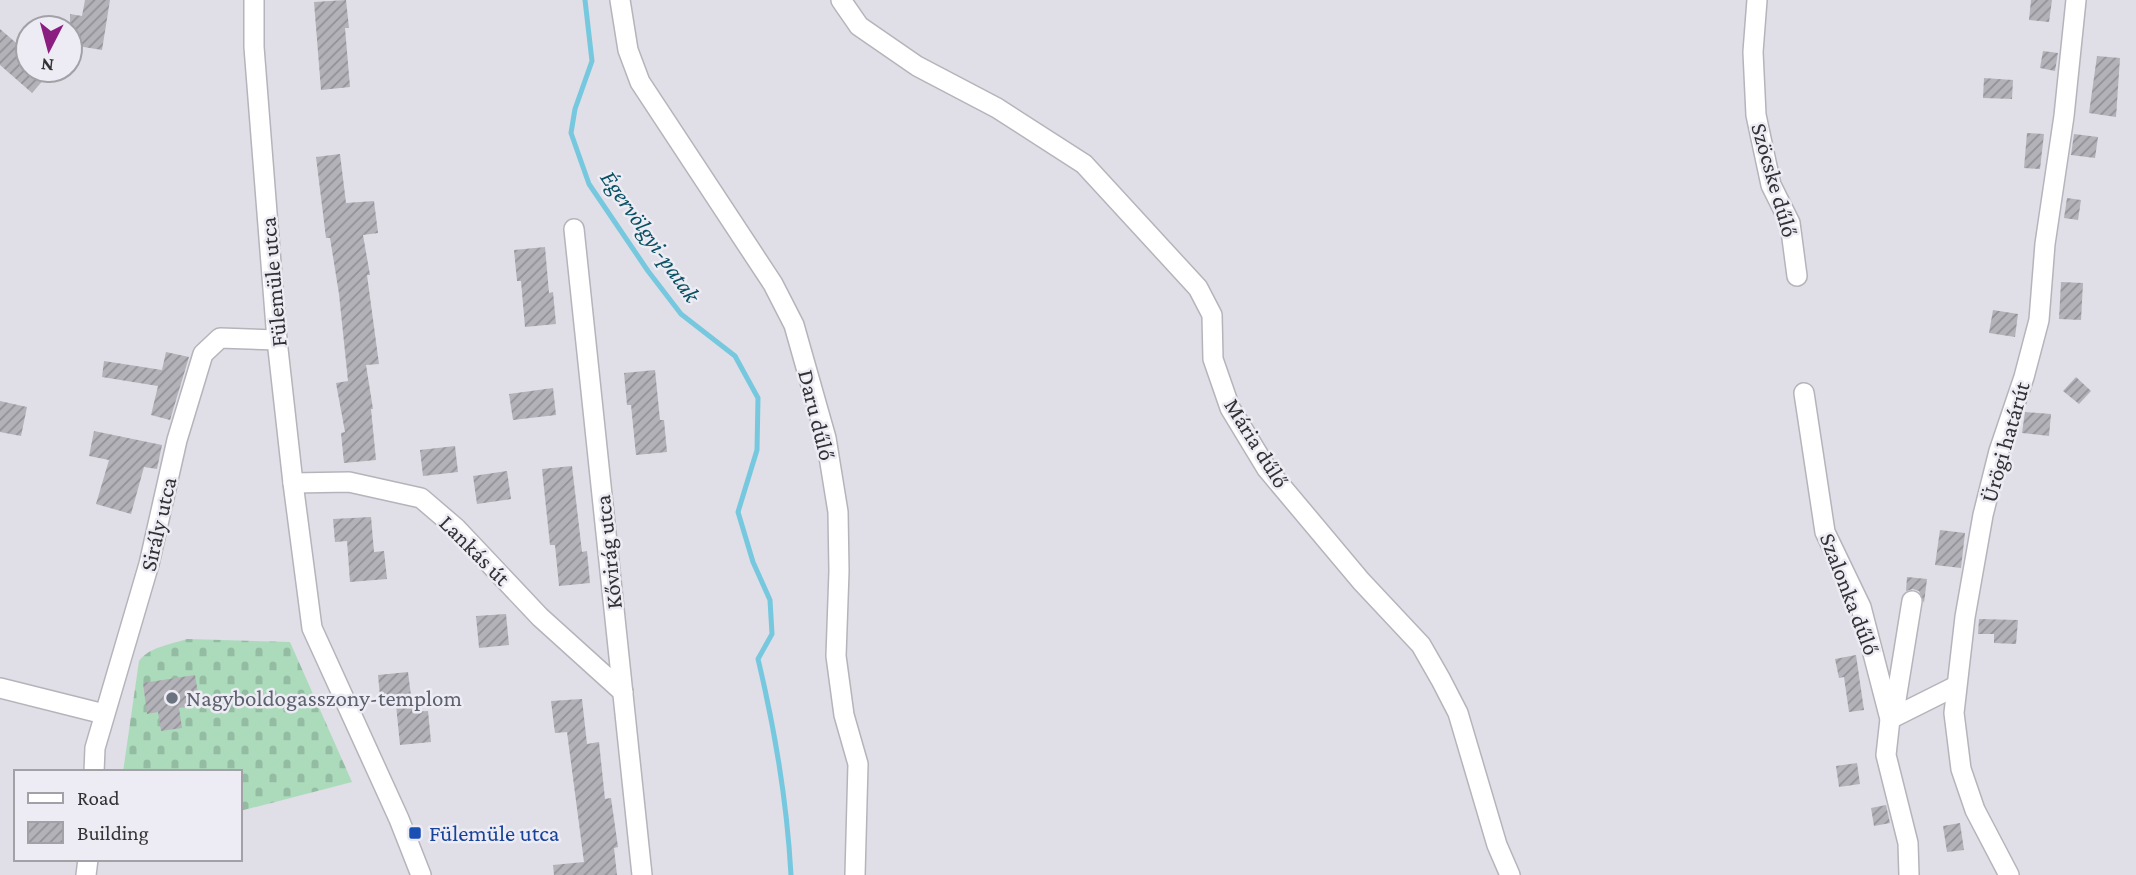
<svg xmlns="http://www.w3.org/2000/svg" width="2136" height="875" font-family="'Crimson Pro',serif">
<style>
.cemetery{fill:url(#cemetery-stones)}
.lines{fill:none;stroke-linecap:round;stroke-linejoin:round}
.stream{stroke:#76c8df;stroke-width:5}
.building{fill:url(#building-hatch)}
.minor-casing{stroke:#b5b4bb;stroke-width:22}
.minor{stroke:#fff;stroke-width:19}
.worship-dot{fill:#6b7280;stroke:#edebf3;stroke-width:2.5}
.transit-dot{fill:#1a4fb4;stroke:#edebf3;stroke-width:2.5}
.labels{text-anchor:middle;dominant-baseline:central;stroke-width:5;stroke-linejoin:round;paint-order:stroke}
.street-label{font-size:23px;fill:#323134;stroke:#edebf3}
.worship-label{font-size:23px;fill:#5b616d;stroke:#edebf3;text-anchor:start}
.transit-label{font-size:23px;fill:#164399;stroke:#edebf3;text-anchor:start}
.water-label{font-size:24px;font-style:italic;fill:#085162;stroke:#edebf3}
</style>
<defs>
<pattern id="cemetery-stones" width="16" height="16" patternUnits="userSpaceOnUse" patternTransform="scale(1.75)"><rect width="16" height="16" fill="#acdbbc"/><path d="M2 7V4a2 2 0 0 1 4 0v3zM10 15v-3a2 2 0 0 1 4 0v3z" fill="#94bca2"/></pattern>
<pattern id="building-hatch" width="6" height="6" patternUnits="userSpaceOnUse" patternTransform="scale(1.75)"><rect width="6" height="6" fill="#b3b2b9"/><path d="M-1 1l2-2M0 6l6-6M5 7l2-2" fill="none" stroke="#929197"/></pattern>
</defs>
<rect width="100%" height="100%" fill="#e0dee6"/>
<!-- cemetery -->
<path class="cemetery" d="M187,639L290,642L352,782L240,811V772H123L139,661C149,647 172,644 187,639Z"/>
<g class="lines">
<!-- stream -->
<path class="stream" d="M585,0L592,61L575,109L571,133L589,184L648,271L681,314L735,356L758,398L757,450L738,512L753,562L770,600L772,634L758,659C775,730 787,802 791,875"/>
</g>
<!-- building -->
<g class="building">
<polygon points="85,0 110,0 102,50 78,46 78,41 70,40 70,14 82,16"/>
<polygon points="346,0 349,28 345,28 350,87 321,90 314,2"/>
<polygon points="2031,0 2052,0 2049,22 2029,20"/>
<polygon points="0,29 28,53 28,70 52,70 32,93 0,65"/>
<polygon points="2043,51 2058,53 2055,71 2040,68"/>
<polygon points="2097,56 2120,58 2116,117 2089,113"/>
<polygon points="1984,78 2013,80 2012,99 1983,98"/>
<polygon points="2027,133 2044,134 2040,169 2024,168"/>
<polygon points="2074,134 2098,137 2095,158 2071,155"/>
<polygon points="340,154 346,203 374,201 378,233 363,235 370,275 367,275 379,364 366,365 373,409 371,409 376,460 344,463 341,433 345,432 336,383 348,381 339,294 330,238 326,238 316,157"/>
<polygon points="2067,198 2081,200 2078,220 2064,218"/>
<polygon points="545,247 549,293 553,292 556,324 525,327 521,281 517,281 514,250"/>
<polygon points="2061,282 2083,283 2081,320 2059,319"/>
<polygon points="1993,310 2018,314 2015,337 1989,333"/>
<polygon points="166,352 189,357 170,420 151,415 158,386 102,377 104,361 162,370"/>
<polygon points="655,370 660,420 664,420 667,452 636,455 631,405 627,405 624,373"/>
<polygon points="2076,377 2091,391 2079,404 2063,391"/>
<polygon points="553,388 556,415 513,420 509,394"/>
<polygon points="0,401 27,407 21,436 0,432"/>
<polygon points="2025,412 2051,414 2049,436 2022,433"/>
<polygon points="94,431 162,445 157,469 144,467 131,514 96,504 109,460 89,456"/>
<polygon points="455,446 458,472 423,476 420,450"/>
<polygon points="572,466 582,552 587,551 590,583 559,586 555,545 550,545 542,469"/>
<polygon points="507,471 511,499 477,504 473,476"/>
<polygon points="371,517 374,552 384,551 387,579 350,582 347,541 335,542 333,519"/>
<polygon points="1940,530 1965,533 1961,568 1935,565"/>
<polygon points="1907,577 1927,579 1924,603 1919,591 1913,589 1906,591"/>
<polygon points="506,614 509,645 479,648 476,616"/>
<polygon points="1979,619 2018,620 2016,644 1994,643 1994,634 1978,634"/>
<polygon points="1856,655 1864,710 1849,712 1844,677 1839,678 1835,659"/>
<polygon points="408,672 413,712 428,711 431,742 400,745 396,705 381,707 378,675"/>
<polygon points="195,675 200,705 179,708 182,728 161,731 158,712 147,714 143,683"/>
<polygon points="582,699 587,744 599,742 605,799 611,798 618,847 614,848 617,875 554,875 553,865 584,862 567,732 555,733 551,701"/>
<polygon points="1857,763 1860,784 1839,787 1836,766"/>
<polygon points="1886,805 1890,823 1874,826 1871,808"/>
<polygon points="1960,823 1964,850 1947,852 1943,826"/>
</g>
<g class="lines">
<!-- minor casing -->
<g class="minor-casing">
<g id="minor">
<polyline points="254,0 254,47 277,340 293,483 312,628 399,819 421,875"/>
<polyline points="620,0 628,50 640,82 773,284 794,325 826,438 838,512 839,571 836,656 844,715 858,764 855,875"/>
<polyline points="841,0 859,26 917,66 997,108 1084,164 1198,288 1212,315 1213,359 1230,408 1267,469 1361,581 1421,645 1441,680 1458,713 1497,845 1510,875"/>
<polyline points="1757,0 1753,52 1756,115 1771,185 1790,223 1797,276"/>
<polyline points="574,229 642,875"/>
<polyline points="1804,393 1825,532 1861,607 1890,719 1886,755 1908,843 1909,875"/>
<polyline points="293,483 349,482 421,498 456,528 540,617 623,692"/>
<polyline points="1912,601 1895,706 1890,719 1956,686"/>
<polyline points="0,688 104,714"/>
<polyline points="94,772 95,748 149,564 177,440 203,354 220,338 277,340"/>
<polyline points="86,875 88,859"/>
<polyline points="2009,875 1975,810 1961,769 1954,713 1965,617 1983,515 1999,451 2024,377 2039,320 2045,244 2064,116 2076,0"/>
</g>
</g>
<!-- minor -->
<use href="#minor" class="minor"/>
</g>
<!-- markers -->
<circle class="worship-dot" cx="172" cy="698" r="7"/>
<rect class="transit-dot" x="408" y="826" width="14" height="14" rx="3.5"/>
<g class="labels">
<!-- street labels -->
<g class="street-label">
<text transform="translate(1775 180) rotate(74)">Szöcske dűlő</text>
<text transform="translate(273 282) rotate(-95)">Fülemüle utca</text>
<text transform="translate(817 415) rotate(76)">Daru dűlő</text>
<text transform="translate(2005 442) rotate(-74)">Ürögi határút</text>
<text transform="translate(1257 443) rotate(58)">Mária dűlő</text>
<text transform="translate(158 524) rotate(-77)">Sirály utca</text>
<text transform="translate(475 550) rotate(45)">Lankás út</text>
<text transform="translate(608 552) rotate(-96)">Kővirág utca</text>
<text transform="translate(1850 594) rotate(69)">Szalonka dűlő</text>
</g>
<!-- worship labels -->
<g class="worship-label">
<text x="186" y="698">Nagyboldogasszony-templom</text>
</g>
<!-- transit labels -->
<g class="transit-label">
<text x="429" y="833">Fülemüle utca</text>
</g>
<!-- water labels -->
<g class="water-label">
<text transform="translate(651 236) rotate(55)">Égervölgyi-patak</text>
</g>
</g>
<!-- legend -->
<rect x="14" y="770" width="228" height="91" fill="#edebf3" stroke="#a2a1a7" stroke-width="2"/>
<rect x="28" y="793" width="35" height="10" fill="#ffffff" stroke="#a2a1a7" stroke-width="2"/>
<text x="77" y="805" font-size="21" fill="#323134">Road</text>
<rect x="28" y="822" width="35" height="21" fill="url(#building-hatch)" stroke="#a2a1a7" stroke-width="2"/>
<text x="77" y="840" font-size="21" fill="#323134">Building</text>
<!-- north arrow -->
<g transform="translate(49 49) rotate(186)"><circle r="33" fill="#edebf3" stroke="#a2a1a7" stroke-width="2"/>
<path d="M0-5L12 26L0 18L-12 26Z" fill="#8b1d81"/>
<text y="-10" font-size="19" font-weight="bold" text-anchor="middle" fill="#323134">N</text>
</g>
</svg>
